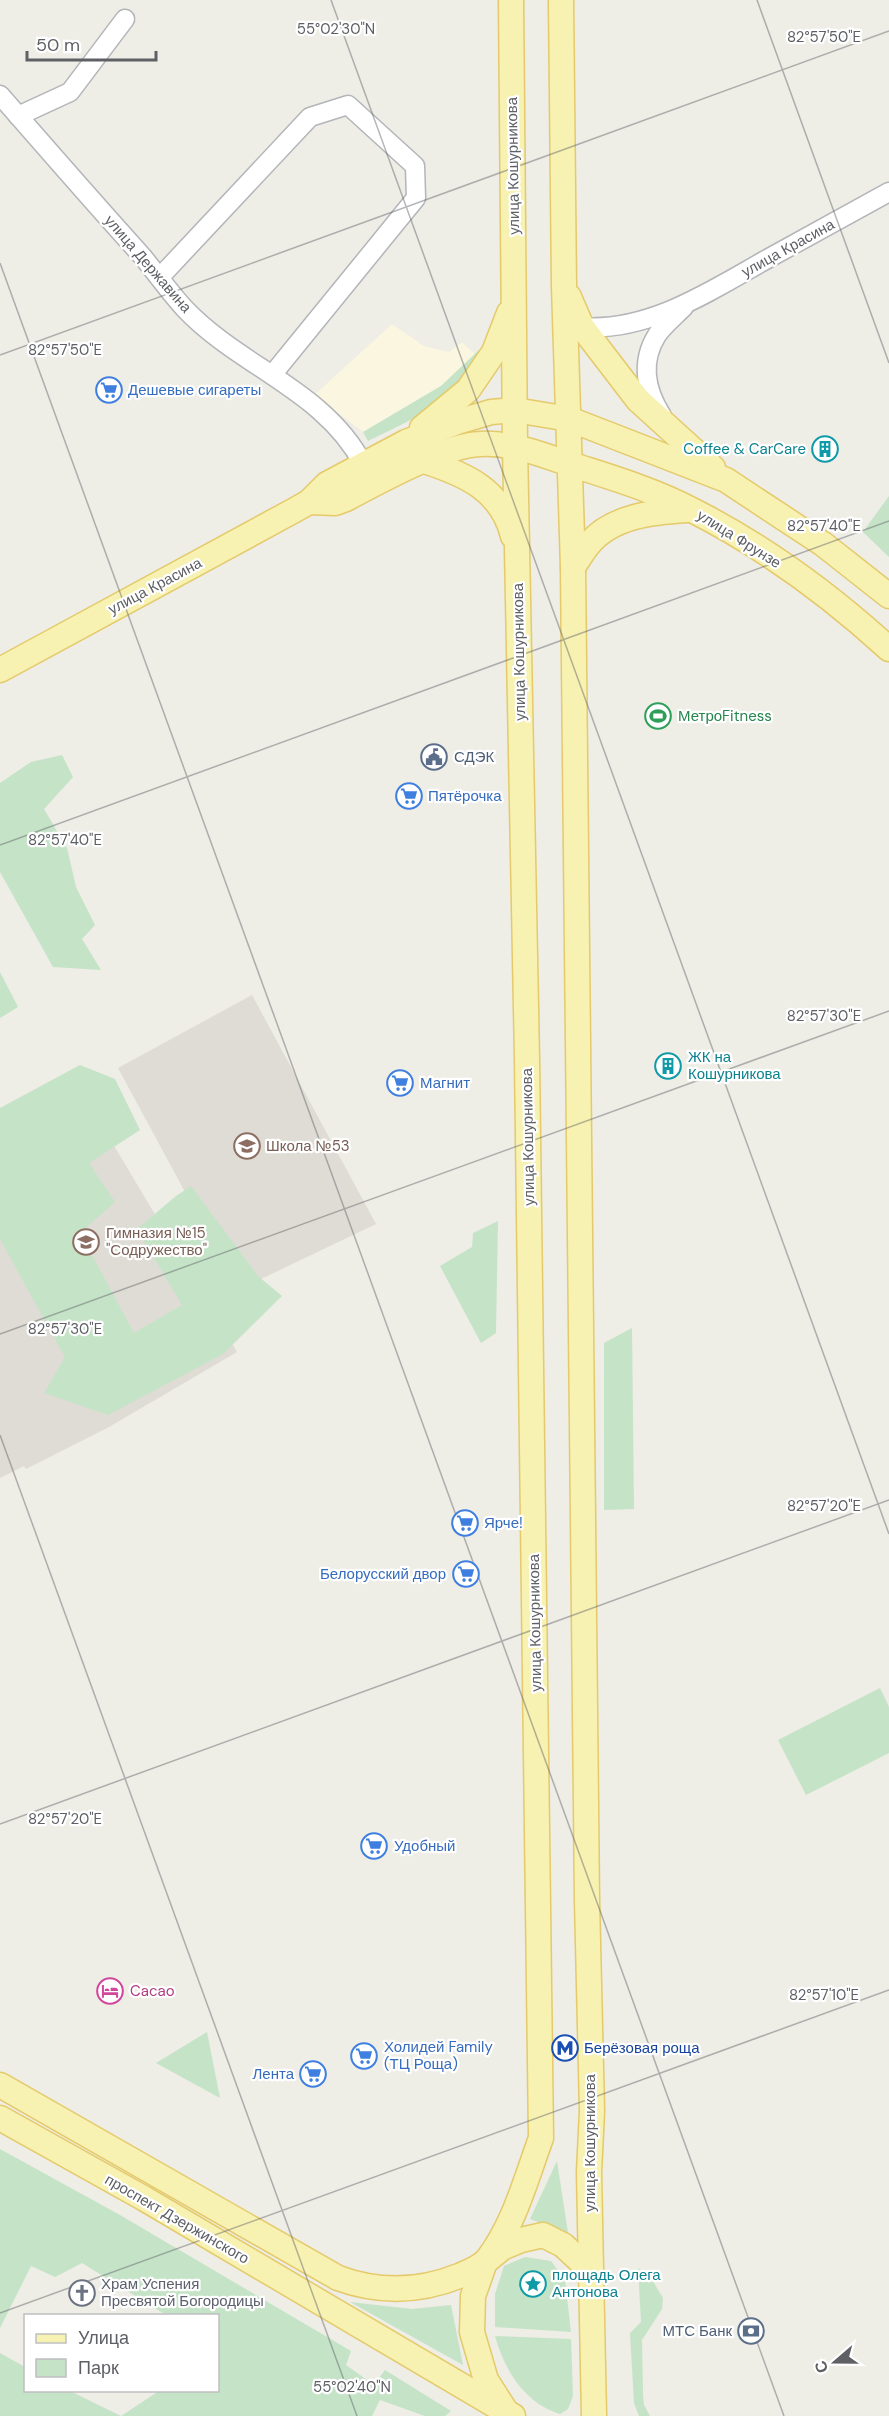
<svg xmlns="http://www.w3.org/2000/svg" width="889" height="2416" font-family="'DM Sans',sans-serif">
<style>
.commercial{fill:#fbf6df}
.education{fill:#dedcd4}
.green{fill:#c5e3c7}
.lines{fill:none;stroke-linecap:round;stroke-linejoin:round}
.minor-casing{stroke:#b3b5b9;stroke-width:21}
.major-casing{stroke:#e4ca6a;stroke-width:27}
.minor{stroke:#fff;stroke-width:18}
.major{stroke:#f7f1b2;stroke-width:24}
.ticks{fill:none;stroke:#5e6065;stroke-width:1.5;stroke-opacity:0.45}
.labels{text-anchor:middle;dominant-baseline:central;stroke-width:4.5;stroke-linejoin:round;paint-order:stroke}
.street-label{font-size:15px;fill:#5e6065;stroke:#fff}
.shop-label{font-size:15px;fill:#366cbe;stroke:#fff;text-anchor:start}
.culture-label{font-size:15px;fill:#0d838f;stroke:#fff;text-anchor:start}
.leisure-label{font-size:15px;fill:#27864d;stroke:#fff;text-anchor:start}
.service-label{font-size:15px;fill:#4e5e75;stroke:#fff;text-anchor:start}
.education-label{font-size:15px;fill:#785e54;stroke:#fff;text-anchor:start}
.hotel-label{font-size:15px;fill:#b23c85;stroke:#fff;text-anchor:start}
.transit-label{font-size:15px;fill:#164399;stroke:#fff;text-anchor:start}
.worship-label{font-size:15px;fill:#5b616d;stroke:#fff;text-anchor:start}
.ticks-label{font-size:15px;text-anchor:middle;fill:#5e6065;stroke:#fff;stroke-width:4.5;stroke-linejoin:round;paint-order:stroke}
</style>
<rect width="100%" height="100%" fill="#eeede6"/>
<!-- commercial -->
<polygon class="commercial" points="392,324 424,346 449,352 462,342 475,354 441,386 363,432 314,395"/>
<!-- education -->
<g class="education">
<polygon points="252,995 376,1224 238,1290 118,1068"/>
<polygon points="79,1087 237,1352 109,1427 26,1469 24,1466 0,1478 0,1132"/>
</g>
<!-- green -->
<g class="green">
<path d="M479,350C467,397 409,421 368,441L363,432L441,386Z"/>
<polygon points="889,496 889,557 863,532"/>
<polygon points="62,755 73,777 44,809 67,848 76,887 95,925 82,939 101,970 53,967 0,872 0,783 31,762"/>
<polygon points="0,972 18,1007 0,1018"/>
<polygon points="80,1065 115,1079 140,1130 89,1163 115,1202 80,1233 134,1333 182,1305 137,1229 176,1196 191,1186 258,1276 282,1296 223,1354 108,1415 44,1393 65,1357 0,1239 0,1108"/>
<polygon points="498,1221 496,1333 481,1343 440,1266 472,1247 473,1233"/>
<polygon points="632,1328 634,1509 604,1510 604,1343"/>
<polygon points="880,1688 889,1707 889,1753 806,1795 778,1740"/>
<polygon points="207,2032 220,2098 156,2063"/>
<polygon points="0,2149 120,2215 351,2351 346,2365 374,2385 385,2370 451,2411 445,2416 425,2416 380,2400 372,2416 121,2416 159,2391 218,2390 218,2316 166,2315 82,2263 55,2277 31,2266 0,2328"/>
<polygon points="557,2161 568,2233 530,2219"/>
<polygon points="525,2257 551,2261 565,2280 571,2332 495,2327 495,2294 504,2266"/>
<polygon points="638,2268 654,2283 663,2298 662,2309 642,2340 643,2394 644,2405 650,2416 639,2416 634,2403 630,2333 641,2322"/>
<polygon points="350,2302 412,2309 451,2305 463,2365"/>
<path d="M495,2336L571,2339L573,2396L568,2409L560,2414C524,2403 504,2369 495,2336Z"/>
<polygon points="0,2353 25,2367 26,2390 70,2391 121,2416 0,2416"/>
</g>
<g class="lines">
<!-- minor casing -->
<g class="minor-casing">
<g id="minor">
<path d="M0,95C47,149 94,203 142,256C157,274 170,293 185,309C240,367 325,391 363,464"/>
<polyline points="18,116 70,92 125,19"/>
<polyline points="160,277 310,117 348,105 415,166 416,198 272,375"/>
<path d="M582,327C650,332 712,290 769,258C809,236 849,214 889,192"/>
<path d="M662,416C646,391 640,362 657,335C664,325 675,316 684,307"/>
</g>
</g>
<!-- major casing -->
<g class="major-casing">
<g id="major">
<polyline points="561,0 564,286 573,567 587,1901 592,2111 589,2172 594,2416"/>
<polyline points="569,297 582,327 638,400 713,468"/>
<polyline points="422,428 468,390 494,352 509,313"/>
<path d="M424,461C465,474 502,490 513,536"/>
<path d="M309,502L335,503L346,499C378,482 445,445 480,444C512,442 542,455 573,465C613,478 654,490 692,510C763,546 830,595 889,649"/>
<path d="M573,567C578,560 583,551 589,544C612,516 653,512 687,510"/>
<polyline points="0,670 293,511 309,502 327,484 406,442 457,422 491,412 515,410 569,419 726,480 823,544 889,596"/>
<path d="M0,2085L338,2278C379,2293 419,2292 459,2276C468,2272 481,2267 487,2260C514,2225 526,2179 541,2138L527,1059L515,446L511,0"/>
<polyline points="0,2118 145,2199 513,2416"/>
<polyline points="505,2410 486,2380 472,2332 473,2296 485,2262 502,2248 521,2240 543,2235 563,2245 591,2271"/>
</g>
</g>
<!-- minor -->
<use href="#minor" class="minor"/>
<!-- major -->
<use href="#major" class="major"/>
</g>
<!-- ticks -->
<path class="ticks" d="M331,0L889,1534M757,0L889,363M0,263L784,2416M0,355L889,31M0,845L889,521M0,1334L889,1011M0,1435L357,2416M0,1824L889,1500M0,2313L889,1990"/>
<!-- icons -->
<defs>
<g id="supermarket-ring" transform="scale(1.35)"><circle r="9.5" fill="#fff" stroke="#3f7fe0" stroke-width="1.5"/><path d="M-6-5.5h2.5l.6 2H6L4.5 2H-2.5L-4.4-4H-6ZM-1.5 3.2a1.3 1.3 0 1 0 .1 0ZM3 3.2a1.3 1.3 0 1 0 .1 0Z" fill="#3f7fe0"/></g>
<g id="building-ring" transform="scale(1.35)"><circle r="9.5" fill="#fff" stroke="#0f9aa8" stroke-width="1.5"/><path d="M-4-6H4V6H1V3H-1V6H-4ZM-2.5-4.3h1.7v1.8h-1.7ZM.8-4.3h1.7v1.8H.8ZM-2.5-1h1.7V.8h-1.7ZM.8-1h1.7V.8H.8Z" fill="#0f9aa8"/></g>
<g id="stadium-ring" transform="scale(1.35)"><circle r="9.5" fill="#fff" stroke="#2e9e5b" stroke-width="1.5"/><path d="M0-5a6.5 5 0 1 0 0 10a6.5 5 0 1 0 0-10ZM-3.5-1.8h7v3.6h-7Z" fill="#2e9e5b"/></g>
<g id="civic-ring" transform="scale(1.35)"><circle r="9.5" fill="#fff" stroke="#5c6f8a" stroke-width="1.5"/><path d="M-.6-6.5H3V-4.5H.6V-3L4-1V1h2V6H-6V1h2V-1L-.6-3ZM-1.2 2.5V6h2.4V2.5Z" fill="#5c6f8a"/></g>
<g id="school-ring" transform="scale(1.35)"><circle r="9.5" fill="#fff" stroke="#8d6e63" stroke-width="1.5"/><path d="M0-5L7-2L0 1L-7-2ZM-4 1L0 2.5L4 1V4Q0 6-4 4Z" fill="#8d6e63"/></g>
<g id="hotel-ring" transform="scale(1.35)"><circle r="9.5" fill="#fff" stroke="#d1479c" stroke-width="1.5"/><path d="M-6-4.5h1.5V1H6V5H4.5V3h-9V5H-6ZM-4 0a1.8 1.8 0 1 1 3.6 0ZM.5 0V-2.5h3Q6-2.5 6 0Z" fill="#d1479c"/></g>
<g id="metro-ring" transform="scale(1.35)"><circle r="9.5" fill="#fff" stroke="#1a4fb4" stroke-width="1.5"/><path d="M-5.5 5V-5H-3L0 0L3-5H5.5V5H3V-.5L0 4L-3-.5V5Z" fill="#1a4fb4"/></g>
<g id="sight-ring" transform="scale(1.35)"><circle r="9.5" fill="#fff" stroke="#0f9aa8" stroke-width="1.5"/><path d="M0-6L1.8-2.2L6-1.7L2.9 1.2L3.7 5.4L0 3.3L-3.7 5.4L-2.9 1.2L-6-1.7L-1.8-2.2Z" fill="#0f9aa8"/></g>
<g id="church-ring" transform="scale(1.35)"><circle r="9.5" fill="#fff" stroke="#6b7280" stroke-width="1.5"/><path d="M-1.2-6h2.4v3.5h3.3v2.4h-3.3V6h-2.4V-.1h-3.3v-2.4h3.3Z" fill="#6b7280"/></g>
<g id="bank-ring" transform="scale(1.35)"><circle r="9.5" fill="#fff" stroke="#5c6f8a" stroke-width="1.5"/><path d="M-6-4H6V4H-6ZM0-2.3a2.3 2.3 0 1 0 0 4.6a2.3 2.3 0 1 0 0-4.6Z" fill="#5c6f8a"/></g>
</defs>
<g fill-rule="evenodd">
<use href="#supermarket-ring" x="109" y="390"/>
<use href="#building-ring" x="825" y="449"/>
<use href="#stadium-ring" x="658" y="716"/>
<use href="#civic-ring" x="434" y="757"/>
<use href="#supermarket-ring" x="409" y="796"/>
<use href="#building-ring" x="668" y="1066"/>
<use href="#supermarket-ring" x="400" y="1083"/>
<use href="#school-ring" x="247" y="1146"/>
<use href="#school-ring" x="86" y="1242"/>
<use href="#supermarket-ring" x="465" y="1523"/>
<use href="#supermarket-ring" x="466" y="1574"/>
<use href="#supermarket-ring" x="374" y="1846"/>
<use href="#hotel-ring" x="110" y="1991"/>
<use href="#metro-ring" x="565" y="2048"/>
<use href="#supermarket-ring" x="364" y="2056"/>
<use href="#supermarket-ring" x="313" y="2074"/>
<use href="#sight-ring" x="533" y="2284"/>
<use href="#church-ring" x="82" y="2293"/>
<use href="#bank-ring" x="751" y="2331"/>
</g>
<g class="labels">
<!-- street labels -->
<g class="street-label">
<text transform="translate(513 166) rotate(-91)">улица Кошурникова</text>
<text transform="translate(788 248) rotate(-29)">улица Красина</text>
<text transform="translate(148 264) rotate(49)">улица Державина</text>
<text transform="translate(739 539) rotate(32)">улица Фрунзе</text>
<text transform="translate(155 586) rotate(-28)">улица Красина</text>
<text transform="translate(519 652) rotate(-91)">улица Кошурникова</text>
<text transform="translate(528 1137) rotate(-91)">улица Кошурникова</text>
<text transform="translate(535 1623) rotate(-91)">улица Кошурникова</text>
<text transform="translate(590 2143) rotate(-90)">улица Кошурникова</text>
<text transform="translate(177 2219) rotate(30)">проспект Дзержинского</text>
</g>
<!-- shop labels -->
<g class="shop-label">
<text x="128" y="390">Дешевые сигареты</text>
<text x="428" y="796">Пятёрочка</text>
<text x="420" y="1083">Магнит</text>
<text x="484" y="1523">Ярче!</text>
<text x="446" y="1574" text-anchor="end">Белорусский двор</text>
<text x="394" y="1846">Удобный</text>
<text x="384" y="2047">Холидей Family<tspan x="384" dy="17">(ТЦ Роща)</tspan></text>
<text x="294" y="2074" text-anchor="end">Лента</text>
</g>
<!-- culture labels -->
<g class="culture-label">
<text x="806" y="449" text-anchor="end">Coffee &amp; CarCare</text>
<text x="688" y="1057">ЖК на<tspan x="688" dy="17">Кошурникова</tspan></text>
<text x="552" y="2275">площадь Олега<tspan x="552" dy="17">Антонова</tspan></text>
</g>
<!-- leisure labels -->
<g class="leisure-label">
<text x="678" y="716">МетроFitness</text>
</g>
<!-- service labels -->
<g class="service-label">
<text x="454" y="757">СДЭК</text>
<text x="732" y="2331" text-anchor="end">МТС Банк</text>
</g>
<!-- education labels -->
<g class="education-label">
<text x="266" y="1146">Школа №53</text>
<text x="106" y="1233">Гимназия №15<tspan x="106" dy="17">"Содружество"</tspan></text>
</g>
<!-- hotel labels -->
<g class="hotel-label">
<text x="130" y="1991">Cacao</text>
</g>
<!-- transit labels -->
<g class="transit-label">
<text x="584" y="2048">Берёзовая роща</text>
</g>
<!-- worship labels -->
<g class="worship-label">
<text x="101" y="2284">Храм Успения<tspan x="101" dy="17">Пресвятой Богородицы</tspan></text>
</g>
</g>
<g class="ticks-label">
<text x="336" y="34">55°02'30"N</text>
<text x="824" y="42">82°57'50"E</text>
<text x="65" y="355">82°57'50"E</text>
<text x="824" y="531">82°57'40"E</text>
<text x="65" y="845">82°57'40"E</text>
<text x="824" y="1021">82°57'30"E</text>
<text x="65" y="1334">82°57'30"E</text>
<text x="824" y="1511">82°57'20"E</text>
<text x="65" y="1824">82°57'20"E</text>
<text x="824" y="2000">82°57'10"E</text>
<text x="352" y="2392">55°02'40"N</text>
</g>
<!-- legend -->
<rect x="24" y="2314" width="195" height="78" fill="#ffffff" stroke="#bfbfc1" stroke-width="1.5"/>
<rect x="36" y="2334" width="30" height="9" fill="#f7f1b2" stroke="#bfbfc1" stroke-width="1.5"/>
<text x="78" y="2344" font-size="18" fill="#5e6065">Улица</text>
<rect x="36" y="2359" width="30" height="18" fill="#c5e3c7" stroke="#bfbfc1" stroke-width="1.5"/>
<text x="78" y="2374" font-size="18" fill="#5e6065">Парк</text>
<!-- north arrow -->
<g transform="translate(835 2362) rotate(250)" stroke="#ffffff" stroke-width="4.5" paint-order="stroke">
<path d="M0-4.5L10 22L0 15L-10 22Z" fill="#5e6065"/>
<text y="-9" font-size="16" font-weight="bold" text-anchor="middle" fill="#5e6065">С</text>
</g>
<!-- scale -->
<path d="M27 51v9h129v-9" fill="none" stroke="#5e6065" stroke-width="3"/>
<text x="36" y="51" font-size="18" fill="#5e6065" stroke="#ffffff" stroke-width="4.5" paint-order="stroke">50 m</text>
</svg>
